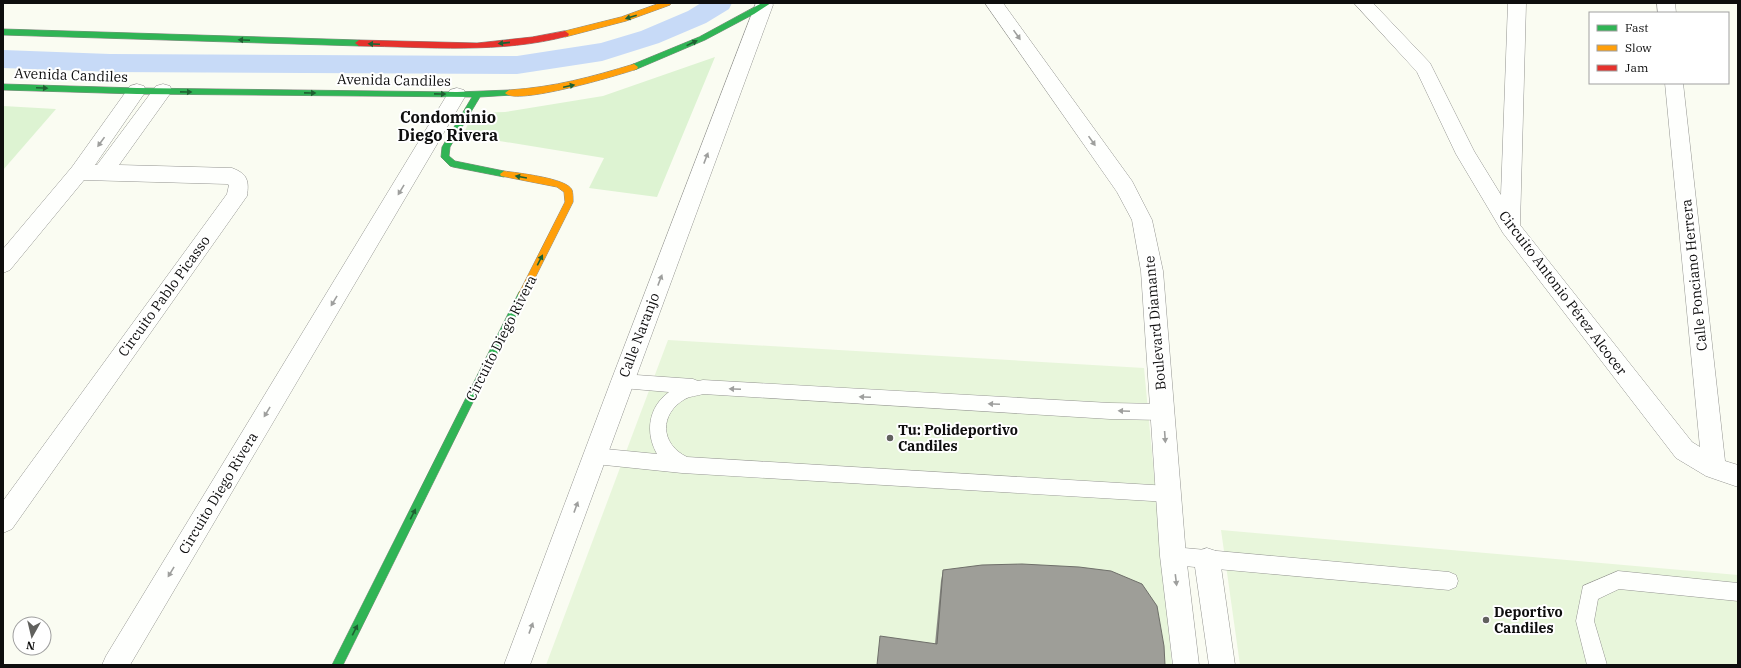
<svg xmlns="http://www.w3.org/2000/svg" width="1741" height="668" font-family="'IBM Plex Serif',serif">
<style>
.green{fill:#ddf3d2}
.pitch{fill:#e8f6db}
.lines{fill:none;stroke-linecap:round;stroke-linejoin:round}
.canal{fill:#c7daf7;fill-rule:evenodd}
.lane-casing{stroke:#949591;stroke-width:1}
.street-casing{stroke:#949591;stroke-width:1}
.fast-casing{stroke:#8b8c87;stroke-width:1}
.slow-casing{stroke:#8b8c87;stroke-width:1}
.jam-casing{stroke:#8b8c87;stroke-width:1}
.lane{fill:#fefffd;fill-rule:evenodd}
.street{fill:#fefffd;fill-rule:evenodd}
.fast{fill:#30b455;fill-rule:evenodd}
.slow{fill:#ff9f0a;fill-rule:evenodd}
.jam{fill:#e5322d;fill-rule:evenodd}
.wall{fill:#888883}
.building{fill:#9e9e98;stroke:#6f6f6a}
.oneway{fill:#1f6132}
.oneway2{fill:#9e9f9d}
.poi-dot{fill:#61615e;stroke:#fff;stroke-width:1.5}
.labels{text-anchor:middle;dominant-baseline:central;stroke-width:4;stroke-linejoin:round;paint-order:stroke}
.street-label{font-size:14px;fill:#0e0e0e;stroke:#fff}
.poi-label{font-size:14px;font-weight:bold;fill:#0e0e0e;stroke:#fff;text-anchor:start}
.quarter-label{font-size:16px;font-weight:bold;fill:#0e0e0e;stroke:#fff}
</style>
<rect width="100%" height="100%" fill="#fafcf2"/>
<!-- green -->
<g class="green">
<polygon points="715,57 657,197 589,188 604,158 463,135 473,113 505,112 603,96"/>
<polygon points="3,106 56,109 3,170"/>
</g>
<!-- pitch -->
<g class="pitch">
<polygon points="668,340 1144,368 1172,665 546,665"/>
<polygon points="1221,530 1738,575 1738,665 1240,665"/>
</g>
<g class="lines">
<!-- canal -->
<polygon class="canal" points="701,3 732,3 729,9 706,23 659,43 602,61 517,74 110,72 3,68 3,50 110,54 517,56 601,43 641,31 688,11"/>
<!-- lane casing -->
<g class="lane-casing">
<g id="lane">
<path d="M622,374L693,379L698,381L703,380L1110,403L1163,404L1169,407L1171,412L1169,417L1163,420L1110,419L703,394C697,396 690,396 685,399C659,414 660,444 687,457L1169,486L1175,488L1178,494L1175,500L1169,502L682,473L595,464L589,462L586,456L589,450L595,448L657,454C645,433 648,407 669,392L622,388L616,386L614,381L616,376Z"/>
<polygon points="1173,547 1449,572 1456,575 1458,581 1456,587 1449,590 1173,565 1167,562 1164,556 1167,550"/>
<polygon points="1618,571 1738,583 1738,601 1619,589 1598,599 1594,621 1607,665 1587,665 1576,621 1583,586"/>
</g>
</g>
<!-- street casing -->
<g class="street-casing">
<g id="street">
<polygon points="756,3 772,3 773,5 530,665 504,665 611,381"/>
<polygon points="985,3 1003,3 1132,181 1152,220 1163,271 1186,556 1199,665 1173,665 1160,556 1141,271 1132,220 1117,192"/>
<polygon points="1354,3 1373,3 1430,63 1474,151 1501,195 1508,3 1526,3 1520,225 1692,442 1700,447 1665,83 1683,83 1725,461 1738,465 1738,487 1706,476 1676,458 1503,233 1456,154 1417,72"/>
<polygon points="1657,3 1675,3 1676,13 1658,13"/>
<path d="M137,84L144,86L146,91L95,165H97L156,86L163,84L170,86L172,91L119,165L232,168C248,174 249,181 247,196L12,529L3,533V501L227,194L229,185L227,184L84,180L10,270L3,273V249L72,167L130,86Z"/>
<polygon points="457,88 464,90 466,95 130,665 102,665 106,656 450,90"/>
<polygon points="1207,548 1216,551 1220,560 1235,665 1209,665 1194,560 1198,551"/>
</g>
</g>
<!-- fast casing -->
<g class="fast-casing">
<g id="fast">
<polygon points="762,3 771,3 754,14 705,40 637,69 634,70 630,67 631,65 699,37"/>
<polygon points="3,29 359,40 363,43 359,46 3,35"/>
<polygon points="3,84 137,88 457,92 509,90 512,91 512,95 480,97 450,147 449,156 455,161 504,171 508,174 504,177 453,167 450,166 441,157 442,147 472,97 137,94 3,90"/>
<polygon points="522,291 525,292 526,295 343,665 332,665 519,292"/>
</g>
</g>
<!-- slow casing -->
<g class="slow-casing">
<g id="slow">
<polygon points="660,3 671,3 670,5 626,21 565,37 561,34 565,31 621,17"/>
<path d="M634,64L638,67L637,69C619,75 516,106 505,93L509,90C555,87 591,77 634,64Z"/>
<path d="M504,171C517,173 567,178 572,190C573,193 573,198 573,202L525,298H519L518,295L565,202L564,192L557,187L501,176L500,174Z"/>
</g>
</g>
<!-- jam casing -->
<g class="jam-casing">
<path id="jam" d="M565,31L569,34L568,36C501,54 427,47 359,46L355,43L359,40L477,43L532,37Z"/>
</g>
<!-- lane -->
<use href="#lane" class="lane"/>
<!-- street -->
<use href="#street" class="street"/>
<!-- fast -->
<use href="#fast" class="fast"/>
<!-- slow -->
<use href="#slow" class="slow"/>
<!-- jam -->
<use href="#jam" class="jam"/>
</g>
<!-- wall -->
<polygon class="wall" points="943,570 1164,646 935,644 941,581"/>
<!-- building -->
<polygon class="building" points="1022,564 1079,567 1111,571 1142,584 1157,606 1164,646 1165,665 877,665 880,636 937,644 943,570 982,565"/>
<!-- one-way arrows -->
<defs><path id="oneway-solid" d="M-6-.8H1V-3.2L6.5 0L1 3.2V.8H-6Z"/></defs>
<g class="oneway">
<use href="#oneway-solid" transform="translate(631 17) rotate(163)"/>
<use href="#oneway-solid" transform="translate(244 40) rotate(-178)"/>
<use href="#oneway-solid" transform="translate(504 43) rotate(174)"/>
<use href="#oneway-solid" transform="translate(692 43) rotate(-26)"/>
<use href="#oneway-solid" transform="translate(374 44) rotate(-178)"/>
<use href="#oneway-solid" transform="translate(569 86) rotate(-12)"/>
<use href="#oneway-solid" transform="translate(42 88) rotate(2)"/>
<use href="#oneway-solid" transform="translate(186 92) rotate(1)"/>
<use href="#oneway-solid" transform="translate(310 93) rotate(1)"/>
<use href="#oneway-solid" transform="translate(440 94) rotate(1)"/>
<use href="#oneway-solid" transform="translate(521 177) rotate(-170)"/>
<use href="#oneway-solid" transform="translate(540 260) rotate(-63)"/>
<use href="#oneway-solid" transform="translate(413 514) rotate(-63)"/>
<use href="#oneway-solid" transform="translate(355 630) rotate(-63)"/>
</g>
<g class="oneway2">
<use href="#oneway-solid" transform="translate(1017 35) rotate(55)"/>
<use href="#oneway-solid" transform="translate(1092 141) rotate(55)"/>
<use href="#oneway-solid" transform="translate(101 142) rotate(126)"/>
<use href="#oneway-solid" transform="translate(706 158) rotate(-69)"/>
<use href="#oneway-solid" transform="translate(401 190) rotate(121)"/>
<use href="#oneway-solid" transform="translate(660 280) rotate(-69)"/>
<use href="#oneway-solid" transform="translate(334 301) rotate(121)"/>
<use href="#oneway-solid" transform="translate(735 389) rotate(-177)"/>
<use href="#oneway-solid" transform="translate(865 397) rotate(-177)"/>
<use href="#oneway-solid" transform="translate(994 404) rotate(-177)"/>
<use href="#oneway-solid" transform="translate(1124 411) rotate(-178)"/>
<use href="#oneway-solid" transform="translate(267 412) rotate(121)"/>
<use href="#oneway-solid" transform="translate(1165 437) rotate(86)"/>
<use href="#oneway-solid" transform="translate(576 507) rotate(-70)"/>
<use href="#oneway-solid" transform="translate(171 572) rotate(121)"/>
<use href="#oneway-solid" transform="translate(1176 580) rotate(83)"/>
<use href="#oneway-solid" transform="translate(531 628) rotate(-70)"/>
</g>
<!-- markers -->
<g class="poi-dot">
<circle cx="890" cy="438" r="4"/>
<circle cx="1486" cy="620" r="4"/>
</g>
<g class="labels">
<!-- street labels -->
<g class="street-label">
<text transform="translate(71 75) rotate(2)">Avenida Candiles</text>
<text transform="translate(394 80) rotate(1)">Avenida Candiles</text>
<text transform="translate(1694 275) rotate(-96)">Calle Ponciano Herrera</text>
<text transform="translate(1563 293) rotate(53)">Circuito Antonio Pérez Alcocer</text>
<text transform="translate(164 296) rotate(-54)">Circuito Pablo Picasso</text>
<text transform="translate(1155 323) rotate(-95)">Boulevard Diamante</text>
<text transform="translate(639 335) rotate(-69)">Calle Naranjo</text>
<text transform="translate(501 338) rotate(-63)">Circuito Diego Rivera</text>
<text transform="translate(218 493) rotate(-59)">Circuito Diego Rivera</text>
</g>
<!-- poi labels -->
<g class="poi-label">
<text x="898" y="430">Tu: Polideportivo<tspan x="898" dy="16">Candiles</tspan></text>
<text x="1494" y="612">Deportivo<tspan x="1494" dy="16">Candiles</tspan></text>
</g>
<!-- quarter labels -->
<g class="quarter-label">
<text x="448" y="117">Condominio<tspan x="448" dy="18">Diego Rivera</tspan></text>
</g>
</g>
<!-- border -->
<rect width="1741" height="668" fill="none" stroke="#0e0e0e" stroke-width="8"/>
<!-- legend -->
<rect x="1589" y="12" width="140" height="72" fill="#ffffff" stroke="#9f9f9f"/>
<rect x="1597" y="25" width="20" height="6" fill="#30b455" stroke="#9f9f9f"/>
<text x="1625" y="32" font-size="12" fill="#0e0e0e">Fast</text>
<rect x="1597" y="45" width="20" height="6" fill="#ff9f0a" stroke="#9f9f9f"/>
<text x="1625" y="52" font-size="12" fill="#0e0e0e">Slow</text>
<rect x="1597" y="65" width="20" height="6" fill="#e5322d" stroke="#9f9f9f"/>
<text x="1625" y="72" font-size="12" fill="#0e0e0e">Jam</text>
<!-- north arrow -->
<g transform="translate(32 636) rotate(188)"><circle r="19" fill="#ffffff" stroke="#9f9f9f"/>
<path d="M0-3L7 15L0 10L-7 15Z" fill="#61615e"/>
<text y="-6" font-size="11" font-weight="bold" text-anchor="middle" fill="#0e0e0e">N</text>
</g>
</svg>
